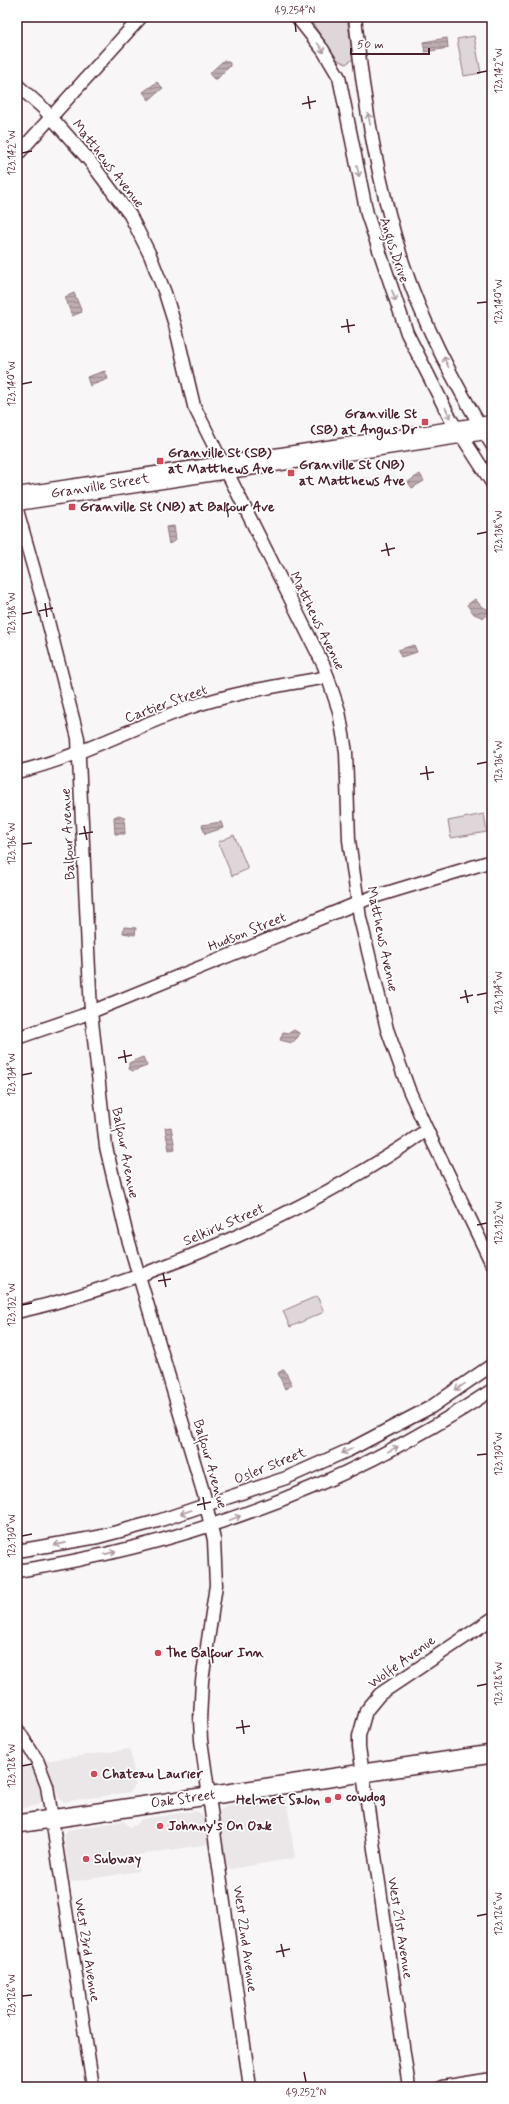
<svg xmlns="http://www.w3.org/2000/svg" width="509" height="2104" font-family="Mynerve,sans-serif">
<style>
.built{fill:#ebe6e8}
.green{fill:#ded6d9;stroke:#947a82}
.water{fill:url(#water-rules);stroke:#8f747b}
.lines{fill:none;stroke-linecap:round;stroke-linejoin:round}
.street-casing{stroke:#4a1f2b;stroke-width:15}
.secondary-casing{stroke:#4a1f2b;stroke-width:20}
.highway-casing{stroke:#4a1f2b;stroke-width:25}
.street{stroke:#fff;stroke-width:12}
.secondary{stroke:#fff;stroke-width:17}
.highway{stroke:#fff;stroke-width:22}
.oneway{stroke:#ae9aa0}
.ticks{fill:none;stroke:#4a1f2b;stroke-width:1.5}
.poi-dot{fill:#d1495b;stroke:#fff;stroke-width:1.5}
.labels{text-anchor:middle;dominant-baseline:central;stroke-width:3.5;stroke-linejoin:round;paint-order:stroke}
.street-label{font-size:14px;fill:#4a1f2b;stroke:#fff}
.poi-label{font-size:14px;font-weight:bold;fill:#4a1f2b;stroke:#fff;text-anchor:start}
.neatline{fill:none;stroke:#4a1f2b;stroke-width:1.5}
.ticks-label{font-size:10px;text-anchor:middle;fill:#4a1f2b}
</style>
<defs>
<pattern id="water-rules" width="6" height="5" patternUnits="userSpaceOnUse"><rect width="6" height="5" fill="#bdadb0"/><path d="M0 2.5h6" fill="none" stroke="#9c8c8f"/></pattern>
</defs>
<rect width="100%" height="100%" fill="#f8f6f7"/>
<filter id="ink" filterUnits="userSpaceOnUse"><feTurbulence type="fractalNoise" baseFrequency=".025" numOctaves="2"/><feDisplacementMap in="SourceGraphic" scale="8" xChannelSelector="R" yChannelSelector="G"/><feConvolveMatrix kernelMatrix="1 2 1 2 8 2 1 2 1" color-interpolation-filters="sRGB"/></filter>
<g filter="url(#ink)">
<!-- built -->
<g class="built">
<polygon points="130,1749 136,1786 133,1786 130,1792 68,1801 64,1802 59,1798 44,1761"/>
<polygon points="31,1763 41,1786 42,1798 38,1805 17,1809 17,1765"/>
<polygon points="286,1797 295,1858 230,1869 229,1866 225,1865 218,1820 219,1811 227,1806"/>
<polygon points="195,1811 200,1813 205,1819 209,1844 137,1855 139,1871 70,1882 64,1837 67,1830 124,1821 129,1827 137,1825 141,1819"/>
</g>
<!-- green -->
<g class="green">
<polygon points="308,17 347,17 353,59 346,64 338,60"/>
<polygon points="474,36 481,73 464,76 457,39"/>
<polygon points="484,814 487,832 451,838 448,821"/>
<polygon points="234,835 248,869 232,876 218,842"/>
<polygon points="317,1296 324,1312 290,1327 283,1311"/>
</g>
<!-- water -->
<g class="water">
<polygon points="447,38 448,48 425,52 423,42"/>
<polygon points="224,60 230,63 230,66 217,79 214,79 210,75 211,72"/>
<polygon points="157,82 163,88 149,100 143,92"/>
<polygon points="74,293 82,312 72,316 65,297"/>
<polygon points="105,371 108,379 90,386 87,377"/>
<polygon points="420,474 424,481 412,488 408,482"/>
<polygon points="174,526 176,540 169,544 166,527"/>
<polygon points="475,599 481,606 489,610 484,618 474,614 467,605"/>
<polygon points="414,645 417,652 401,657 398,650"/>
<polygon points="119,815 124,817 125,834 115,834 114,817"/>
<polygon points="221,822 223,828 205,834 202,825"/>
<polygon points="124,927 136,928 135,935 123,933"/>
<polygon points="294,1030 299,1033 298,1037 292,1043 280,1040 283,1032 289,1033"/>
<polygon points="143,1057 147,1066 133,1071 129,1069 129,1063"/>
<polygon points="171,1127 175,1149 169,1150 165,1128"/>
<polygon points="284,1369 292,1385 285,1389 278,1373"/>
</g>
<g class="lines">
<!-- street casing -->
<g class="street-casing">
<g id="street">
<polyline points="297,17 323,50 339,77 367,214 407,333 450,418 492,483"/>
<path d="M355,17C363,100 378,183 403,263C423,324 458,390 492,445"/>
<polyline points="17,85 43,108 89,160 130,215 150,255 165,293 175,325 194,406 324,666 339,711 346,752 349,840 360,918 387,1029 409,1090 427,1130 492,1264"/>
<polyline points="17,155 141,17"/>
<polyline points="17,510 42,598 78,738 91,1012 106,1147 126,1232 204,1495 214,1540 216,1585 202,1681 200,1720 201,1740 250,2087"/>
<path d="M17,772C76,758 129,729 185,709C231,693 281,685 328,677"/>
<polyline points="17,1038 81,1016 370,898 492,861"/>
<path d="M17,1312C72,1300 126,1281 178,1261C266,1226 350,1184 427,1130"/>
<polyline points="17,1551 98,1537 158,1521 286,1478 349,1450 431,1407 492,1365"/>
<path d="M17,1571C189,1544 346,1487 492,1390"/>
<polyline points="17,1729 37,1760 47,1786 93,2087"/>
<polyline points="409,2087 359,1747 359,1736 366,1711 380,1694 492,1619"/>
<polyline points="442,2087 492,2079"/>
</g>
</g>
<!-- secondary casing -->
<g class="secondary-casing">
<polyline id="secondary" points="17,1824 492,1754"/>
</g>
<!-- highway casing -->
<g class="highway-casing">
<polyline id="highway" points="17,499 492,427"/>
</g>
<!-- street -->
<use href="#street" class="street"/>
<!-- secondary -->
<use href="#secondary" class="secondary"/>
<!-- highway -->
<use href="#highway" class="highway"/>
</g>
<!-- one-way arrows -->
<defs><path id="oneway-shaft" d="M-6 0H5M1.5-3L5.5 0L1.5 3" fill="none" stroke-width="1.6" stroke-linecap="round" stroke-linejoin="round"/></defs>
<g class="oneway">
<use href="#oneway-shaft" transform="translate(321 48) rotate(54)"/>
<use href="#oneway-shaft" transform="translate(369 119) rotate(-102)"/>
<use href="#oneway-shaft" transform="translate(358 171) rotate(79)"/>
<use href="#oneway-shaft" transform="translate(394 296) rotate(70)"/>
<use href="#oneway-shaft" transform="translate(446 362) rotate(-116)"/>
<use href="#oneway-shaft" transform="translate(448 413) rotate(62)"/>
<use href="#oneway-shaft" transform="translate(460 1387) rotate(146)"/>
<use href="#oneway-shaft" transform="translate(393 1449) rotate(-28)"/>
<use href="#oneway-shaft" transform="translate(347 1451) rotate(155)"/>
<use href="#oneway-shaft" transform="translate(186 1512) rotate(161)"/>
<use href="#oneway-shaft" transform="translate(235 1518) rotate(-21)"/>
<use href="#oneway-shaft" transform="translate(60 1544) rotate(169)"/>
<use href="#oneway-shaft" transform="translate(110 1553) rotate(-13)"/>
</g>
</g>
<!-- ticks -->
<path class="ticks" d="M295,22L296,32M477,73L487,71M308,96L310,109M302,104L316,101M22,153L32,151M477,303L487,302M347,319L349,333M341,327L355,325M22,384L32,382M477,534L487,532M386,543L389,556M381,551L395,548M45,603L47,617M39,611L53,608M22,614L32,612M477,764L487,762M426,766L428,780M420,774L434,772M84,826L87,840M79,834L93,832M22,844L32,843M465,990L468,1003M477,995L487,993M460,998L473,995M124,1050L126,1063M118,1058L132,1055M22,1075L32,1073M477,1225L487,1223M163,1273L166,1287M158,1281L171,1279M22,1305L32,1303M477,1455L487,1454M203,1497L205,1510M197,1505L211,1502M22,1536L32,1534M477,1686L487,1684M242,1720L244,1734M236,1728L250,1726M22,1766L32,1764M477,1916L487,1914M281,1944L284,1957M276,1952L290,1949M22,1996L32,1995M304,2072L306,2082"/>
<!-- markers -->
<g class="poi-dot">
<rect x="421" y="418" width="8" height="8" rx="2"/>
<rect x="156" y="457" width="8" height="8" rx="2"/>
<rect x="287" y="469" width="8" height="8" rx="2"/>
<rect x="68" y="503" width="8" height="8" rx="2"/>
<circle cx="158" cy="1653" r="4"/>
<circle cx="94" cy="1774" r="4"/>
<circle cx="338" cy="1797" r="4"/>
<circle cx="328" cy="1800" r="4"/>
<circle cx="160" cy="1826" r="4"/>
<circle cx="86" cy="1859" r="4"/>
</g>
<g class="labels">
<!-- street labels -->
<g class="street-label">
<text transform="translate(108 164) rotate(52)">Matthews Avenue</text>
<text transform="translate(394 250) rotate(72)">Angus Drive</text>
<text transform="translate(100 486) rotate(-9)">Granville Street</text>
<text transform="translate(317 621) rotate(64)">Matthews Avenue</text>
<text transform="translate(166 704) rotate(-20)">Cartier Street</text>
<text transform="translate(68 834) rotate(-93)">Balfour Avenue</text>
<text transform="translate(247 932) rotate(-22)">Hudson Street</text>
<text transform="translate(382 939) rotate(78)">Matthews Avenue</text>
<text transform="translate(125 1153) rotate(79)">Balfour Avenue</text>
<text transform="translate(224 1225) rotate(-23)">Selkirk Street</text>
<text transform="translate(210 1464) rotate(74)">Balfour Avenue</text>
<text transform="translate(270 1466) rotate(-22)">Osler Street</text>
<text transform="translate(402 1662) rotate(-36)">Wolfe Avenue</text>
<text transform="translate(183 1799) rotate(-8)">Oak Street</text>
<text transform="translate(400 1928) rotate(81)">West 21st Avenue</text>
<text transform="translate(245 1939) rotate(82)">West 22nd Avenue</text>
<text transform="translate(87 1950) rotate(81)">West 23rd Avenue</text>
</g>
<!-- poi labels -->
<g class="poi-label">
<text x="417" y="414" text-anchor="end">Granville St<tspan x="417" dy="16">(SB) at Angus Dr</tspan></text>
<text x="168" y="453">Granville St (SB)<tspan x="168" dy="16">at Matthews Ave</tspan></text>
<text x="299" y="465">Granville St (NB)<tspan x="299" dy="16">at Matthews Ave</tspan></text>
<text x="80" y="507">Granville St (NB) at Balfour Ave</text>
<text x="166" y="1653">The Balfour Inn</text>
<text x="102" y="1774">Chateau Laurier</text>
<text x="346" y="1797">cowdog</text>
<text x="320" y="1800" text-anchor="end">Helmet Salon</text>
<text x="168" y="1826">Johnny's On Oak</text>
<text x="94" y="1859">Subway</text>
</g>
</g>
<!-- margin -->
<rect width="509" height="2104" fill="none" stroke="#fff" stroke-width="44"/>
<!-- scale -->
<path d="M351 48v6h78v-6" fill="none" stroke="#4a1f2b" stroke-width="2"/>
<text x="357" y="48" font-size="12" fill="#4a1f2b" stroke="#ffffff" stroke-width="3" paint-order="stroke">50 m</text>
<rect x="22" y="22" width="465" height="2060" class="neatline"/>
<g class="ticks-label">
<text x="295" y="14">49.254°N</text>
<text transform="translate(498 71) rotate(-90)" y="4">123.142°W</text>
<text transform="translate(11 153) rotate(-90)" y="4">123.142°W</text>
<text transform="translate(498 302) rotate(-90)" y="4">123.140°W</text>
<text transform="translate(11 384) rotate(-90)" y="4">123.140°W</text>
<text transform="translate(498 532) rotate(-90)" y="4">123.138°W</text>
<text transform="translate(11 614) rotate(-90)" y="4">123.138°W</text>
<text transform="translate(498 762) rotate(-90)" y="4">123.136°W</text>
<text transform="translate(11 844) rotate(-90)" y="4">123.136°W</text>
<text transform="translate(498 993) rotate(-90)" y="4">123.134°W</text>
<text transform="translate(11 1075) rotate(-90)" y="4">123.134°W</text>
<text transform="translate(498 1223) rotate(-90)" y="4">123.132°W</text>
<text transform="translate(11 1305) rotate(-90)" y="4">123.132°W</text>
<text transform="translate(498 1454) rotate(-90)" y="4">123.130°W</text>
<text transform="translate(11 1536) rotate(-90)" y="4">123.130°W</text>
<text transform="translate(498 1684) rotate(-90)" y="4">123.128°W</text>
<text transform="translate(11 1766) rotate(-90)" y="4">123.128°W</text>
<text transform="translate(498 1914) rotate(-90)" y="4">123.126°W</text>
<text transform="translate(11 1996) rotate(-90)" y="4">123.126°W</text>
<text x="306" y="2096">49.252°N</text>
</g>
</svg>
